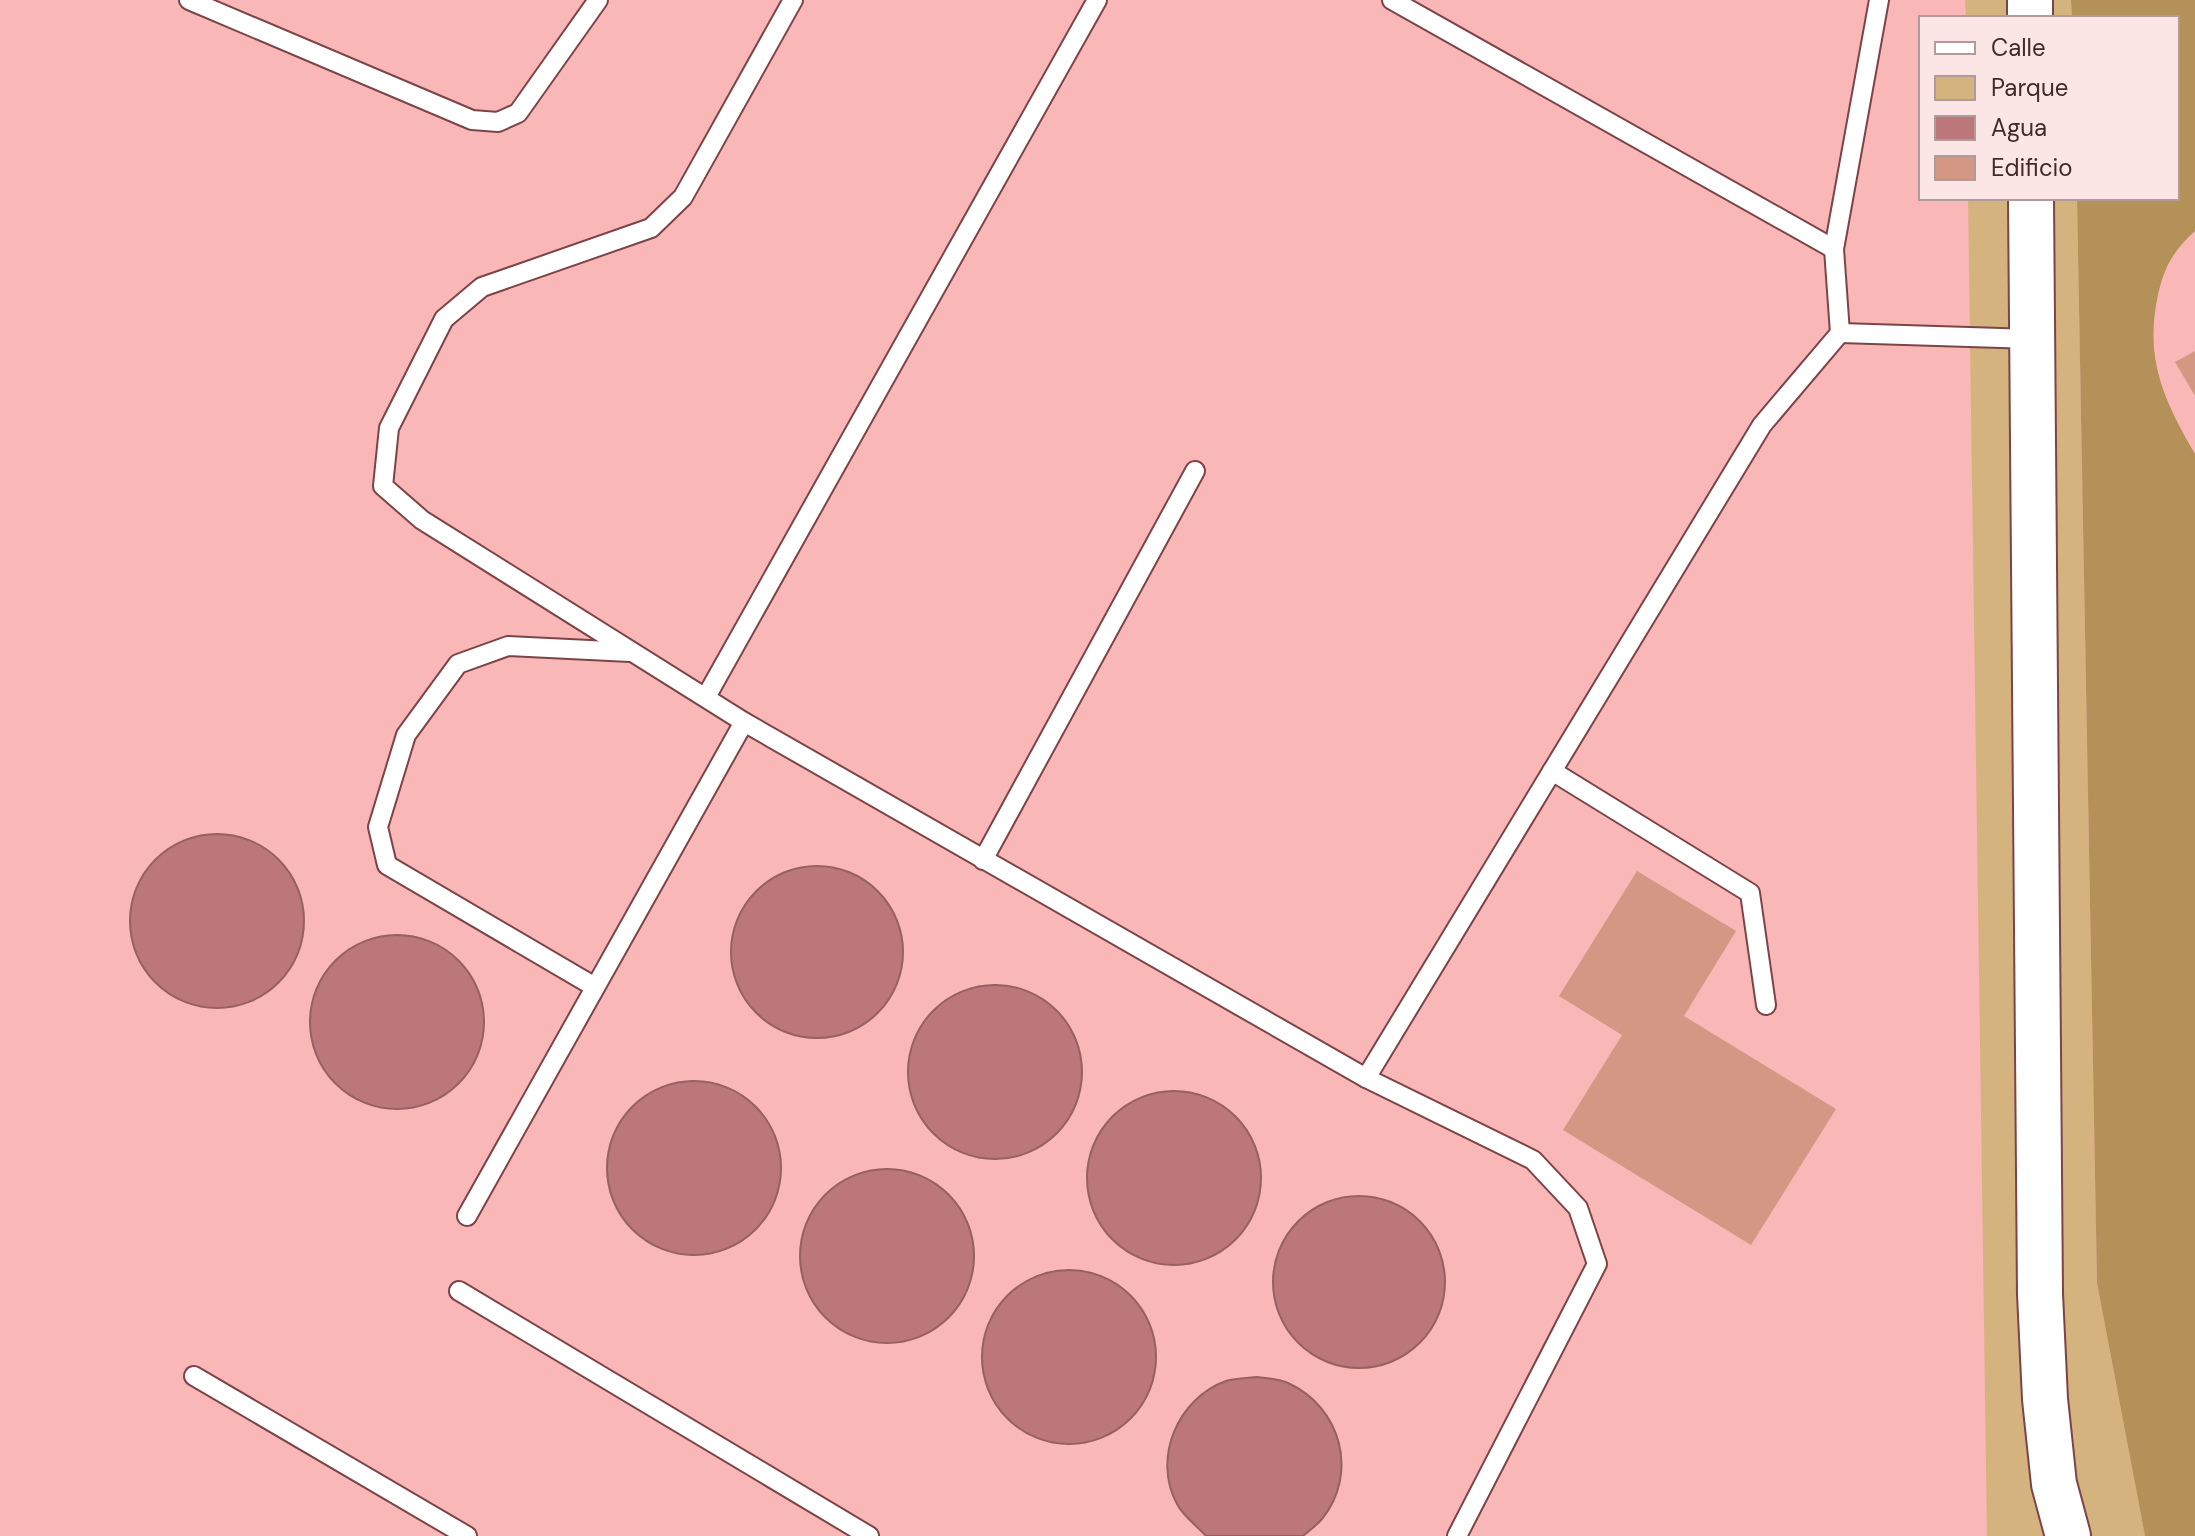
<svg xmlns="http://www.w3.org/2000/svg" width="2195" height="1536" font-family="'DM Sans',sans-serif">
<style>
.green{fill:#d4b37f}
.forest{fill:#b49158}
.water{fill:#bb7779;stroke:#976061;stroke-width:2}
.building{fill:#d39784}
.lines{fill:none;stroke-linecap:round;stroke-linejoin:round}
.lane-casing{stroke:#7c4446;stroke-width:22}
.secondary-casing{stroke:#7c4446;stroke-width:48}
.lane{stroke:#fff;stroke-width:18}
.secondary{stroke:#fff;stroke-width:44}
</style>
<rect width="100%" height="100%" fill="#fab7b7"/>
<!-- green -->
<g class="green">
<polygon points="1965,0 2071,0 2072,18 1966,18"/>
<polygon points="1968,198 2077,198 2097,1283 2145,1536 1987,1536"/>
</g>
<!-- forest -->
<path class="forest" d="M2071,0H2195V231C2172,252 2163,269 2157,300C2145,361 2165,402 2195,454V1536H2145L2097,1283L2077,198H2177V18H2072Z"/>
<!-- water -->
<g class="water">
<circle cx="217" cy="921" r="87"/>
<circle cx="817" cy="952" r="86"/>
<circle cx="397" cy="1022" r="87"/>
<circle cx="995" cy="1072" r="87"/>
<circle cx="694" cy="1168" r="87"/>
<circle cx="1174" cy="1178" r="87"/>
<circle cx="887" cy="1256" r="87"/>
<circle cx="1359" cy="1282" r="86"/>
<circle cx="1069" cy="1357" r="87"/>
<path d="M1257,1377C1267,1378 1279,1379 1288,1383C1341,1407 1359,1473 1322,1519C1317,1525 1309,1531 1303,1536H1206C1197,1526 1183,1516 1177,1504C1152,1458 1178,1398 1226,1381C1235,1378 1247,1378 1257,1377Z"/>
</g>
<!-- building -->
<g class="building">
<polygon points="2195,351 2195,396 2175,362"/>
<polygon points="1637,871 1736,931 1684,1016 1836,1109 1751,1245 1563,1130 1622,1035 1559,996"/>
</g>
<g class="lines">
<!-- lane casing -->
<g class="lane-casing">
<g id="lane">
<polyline points="189,0 472,120 498,122 518,113 598,0"/>
<polyline points="793,0 683,197 651,228 482,287 444,319 389,428 383,486 422,520 744,722 1366,1078"/>
<polyline points="1392,0 1834,249"/>
<polyline points="1840,333 2033,339"/>
<polyline points="706,697 1097,0"/>
<polyline points="1552,771 1750,893 1766,1005"/>
<polyline points="983,860 1195,471"/>
<polyline points="595,987 387,865 378,827 406,735 458,664 508,646 630,652"/>
<polyline points="467,1216 744,722"/>
<polyline points="459,1291 869,1536"/>
<polyline points="194,1376 467,1536"/>
<polyline points="1457,1536 1597,1264 1578,1208 1533,1160 1366,1078 1762,425 1840,333 1834,249 1879,0"/>
</g>
</g>
<!-- secondary casing -->
<g class="secondary-casing">
<g id="secondary">
<polyline points="2030,0 2030,18"/>
<polyline points="2031,198 2040,1294 2045,1399 2054,1484 2068,1536"/>
</g>
</g>
<!-- lane -->
<use href="#lane" class="lane"/>
<!-- secondary -->
<use href="#secondary" class="secondary"/>
</g>
<!-- legend -->
<rect x="1919" y="16" width="260" height="184" fill="#fbe6e5" stroke="#b19a9a" stroke-width="2"/>
<rect x="1935" y="42" width="40" height="12" fill="#ffffff" stroke="#b19a9a" stroke-width="2"/>
<text x="1991" y="56" font-size="24" fill="#43292a">Calle</text>
<rect x="1935" y="76" width="40" height="24" fill="#d4b37f" stroke="#b19a9a" stroke-width="2"/>
<text x="1991" y="96" font-size="24" fill="#43292a">Parque</text>
<rect x="1935" y="116" width="40" height="24" fill="#bb7779" stroke="#b19a9a" stroke-width="2"/>
<text x="1991" y="136" font-size="24" fill="#43292a">Agua</text>
<rect x="1935" y="156" width="40" height="24" fill="#d39784" stroke="#b19a9a" stroke-width="2"/>
<text x="1991" y="176" font-size="24" fill="#43292a">Edificio</text>
</svg>
